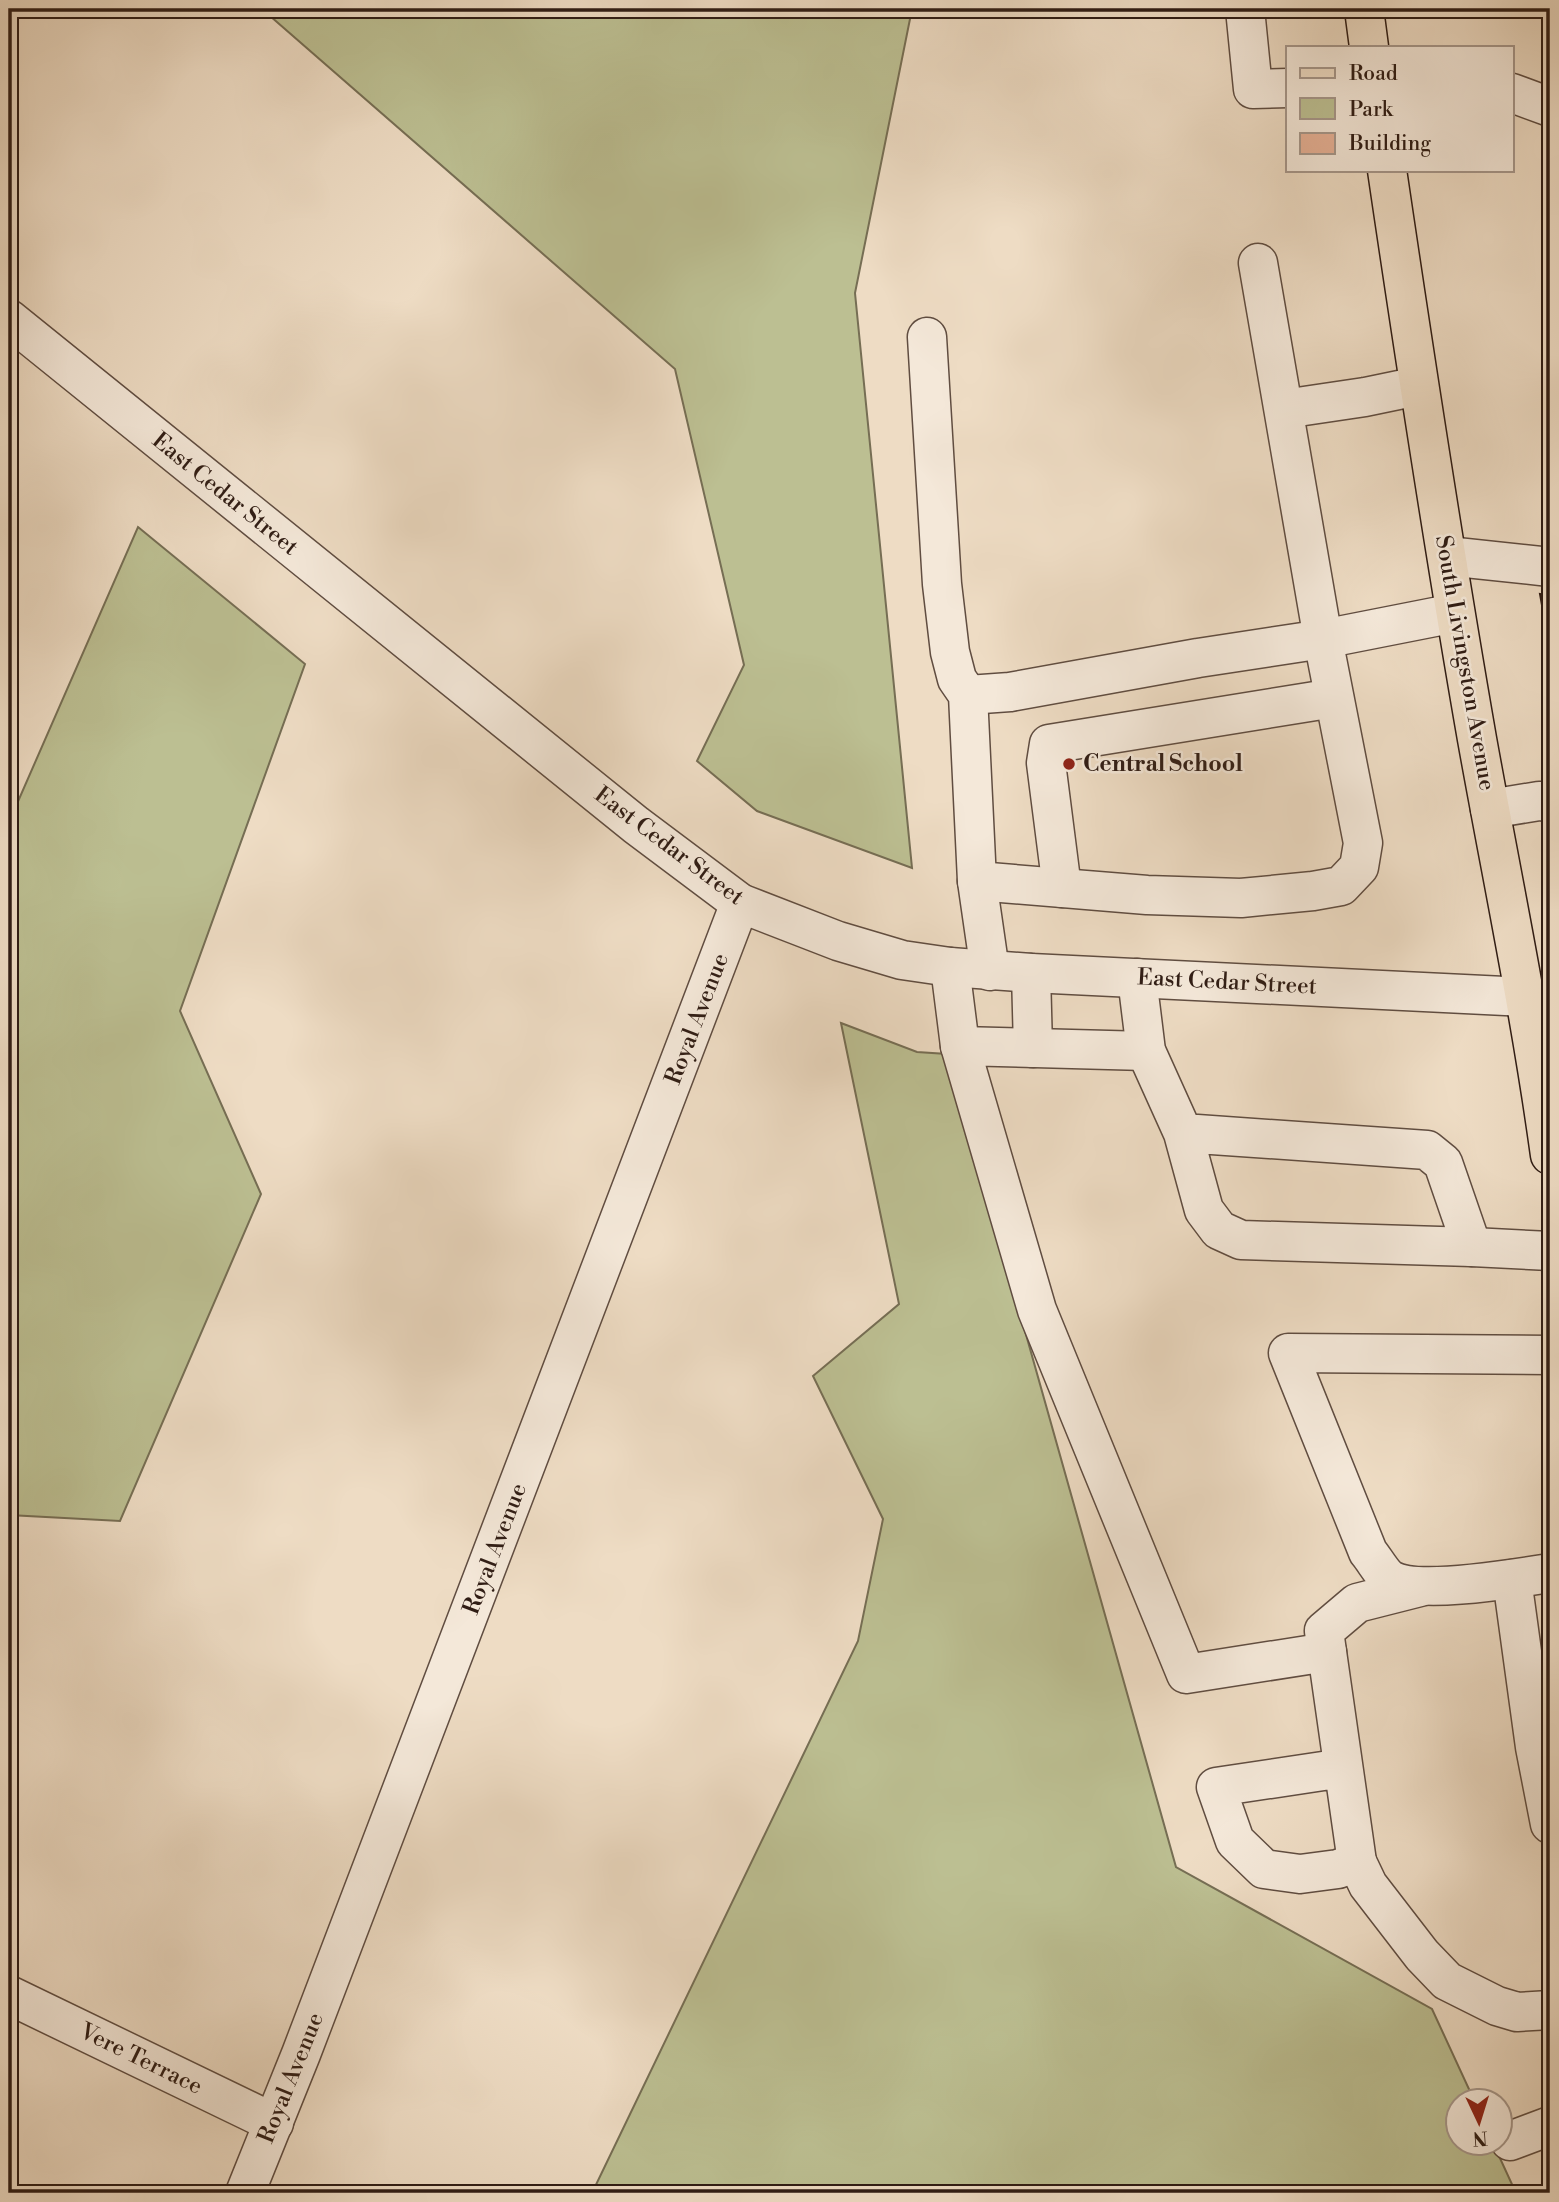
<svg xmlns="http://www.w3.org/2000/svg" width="1559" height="2202" font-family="'Libre Bodoni',serif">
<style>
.green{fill:#bcbf92;stroke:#766e54;stroke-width:2}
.building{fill:#e6b196;stroke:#301d15;stroke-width:2}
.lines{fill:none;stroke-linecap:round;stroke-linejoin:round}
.minor-casing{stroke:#604d41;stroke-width:41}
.major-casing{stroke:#301d15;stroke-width:41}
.minor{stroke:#f4e8d9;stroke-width:38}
.major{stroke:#eedcc4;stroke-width:38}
.poi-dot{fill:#8f2418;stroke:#f4e8d9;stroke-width:2.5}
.labels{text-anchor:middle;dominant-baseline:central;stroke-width:5;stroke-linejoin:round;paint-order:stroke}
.street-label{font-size:23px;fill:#301d15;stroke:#f4e8d9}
.poi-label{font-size:23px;font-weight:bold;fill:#301d15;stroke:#f4e8d9;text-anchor:start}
</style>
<rect width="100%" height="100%" fill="#eedcc4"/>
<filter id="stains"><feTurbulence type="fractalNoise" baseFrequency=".00286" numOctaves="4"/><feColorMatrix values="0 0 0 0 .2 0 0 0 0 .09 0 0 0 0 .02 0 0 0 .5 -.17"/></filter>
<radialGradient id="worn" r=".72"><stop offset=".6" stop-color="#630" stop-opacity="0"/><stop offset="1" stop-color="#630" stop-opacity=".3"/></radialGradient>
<!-- green -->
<g class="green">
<polygon points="262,9 912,9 855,293 912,868 757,811 697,761 744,665 675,369"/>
<polygon points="138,527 305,664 180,1011 261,1194 120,1521 9,1515 9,822"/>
<polygon points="841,1023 917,1052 947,1054 1176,1867 1432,2009 1474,2100 1458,2100 1458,2142 1493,2143 1516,2193 592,2193 858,1641 883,1519 813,1376 899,1304"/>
</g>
<!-- building -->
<polygon class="building" points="1540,594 1550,596 1550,650"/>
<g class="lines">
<!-- minor casing -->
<g class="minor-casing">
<g id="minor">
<polyline points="1245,9 1253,89 1288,88"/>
<polyline points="1512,93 1550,107"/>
<polyline points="9,319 636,825 740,903 838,941 902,960 950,967 1031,973 1526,997"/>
<polyline points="927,337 942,584 950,652 957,679 968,695 977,881 990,971"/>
<polyline points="1284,409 1365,397 1418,386"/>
<polyline points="1447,556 1550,567"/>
<polyline points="968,695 1010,692 1198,658 1323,639 1455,613"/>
<polyline points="1490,809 1539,801 1550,802"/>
<polyline points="977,881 1147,895 1241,898 1313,891 1341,886 1359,867 1363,843 1323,639 1258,263"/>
<polyline points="1062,888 1046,763 1049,744 1334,698"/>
<polyline points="950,967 960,1046"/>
<polyline points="1031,973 1033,1048"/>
<polyline points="1137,978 1146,1051 1183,1133 1204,1210 1219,1230 1241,1240 1472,1247 1443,1163 1427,1150 1183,1133"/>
<polyline points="1146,1051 960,1046 1037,1310 1186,1674 1327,1652"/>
<polyline points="1472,1247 1550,1251"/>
<path d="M1550,1355L1288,1353L1368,1552C1374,1559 1381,1572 1388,1578C1414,1596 1518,1578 1550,1573"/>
<polyline points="1512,1579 1535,1747 1550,1824"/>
<polyline points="1343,1768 1216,1787 1235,1841 1264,1869 1300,1874 1338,1869 1357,1862 1324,1631 1357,1603 1420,1587"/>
<polyline points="1357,1862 1368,1885 1422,1955 1447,1981 1497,2006 1517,2012 1550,2010"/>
<polyline points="9,1995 274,2123"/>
<polyline points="1510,2141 1550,2126"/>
<polyline points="245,2193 301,2054 740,903"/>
</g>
</g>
<!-- major casing -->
<g class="major-casing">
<g id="major">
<polyline points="1364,9 1369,47"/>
<path d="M1387,170C1415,360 1444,550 1477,739C1502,878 1531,1016 1550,1155"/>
</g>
</g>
<!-- minor -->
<use href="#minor" class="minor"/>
<!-- major -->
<use href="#major" class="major"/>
</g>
<!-- markers -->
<circle class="poi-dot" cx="1069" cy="764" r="7"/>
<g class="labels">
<!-- street labels -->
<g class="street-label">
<text transform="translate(225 494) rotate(39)">East Cedar Street</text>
<text transform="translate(1465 663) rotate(80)">South Livingston Avenue</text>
<text transform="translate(669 846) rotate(37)">East Cedar Street</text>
<text transform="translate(1227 982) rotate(3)">East Cedar Street</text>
<text transform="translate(697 1019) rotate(-69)">Royal Avenue</text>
<text transform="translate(495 1549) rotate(-69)">Royal Avenue</text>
<text transform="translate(141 2059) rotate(26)">Vere Terrace</text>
<text transform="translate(291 2078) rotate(-68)">Royal Avenue</text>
</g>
<!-- poi labels -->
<g class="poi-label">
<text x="1083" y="764">Central School</text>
</g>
</g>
<!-- margin -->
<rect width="1559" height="2202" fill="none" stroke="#eedcc4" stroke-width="35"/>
<rect x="10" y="10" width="1538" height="2181" fill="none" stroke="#301d15" stroke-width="3.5"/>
<rect x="18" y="18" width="1524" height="2167" fill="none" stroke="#301d15" stroke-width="2"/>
<!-- legend -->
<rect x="1286" y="46" width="228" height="126" fill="#f4e8d9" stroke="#a6978b" stroke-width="2"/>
<rect x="1300" y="68" width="35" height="10" fill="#eedcc4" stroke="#a6978b" stroke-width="2"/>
<text x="1349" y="80" font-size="21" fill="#301d15">Road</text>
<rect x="1300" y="98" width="35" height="21" fill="#bcbf92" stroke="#a6978b" stroke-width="2"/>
<text x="1349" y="116" font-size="21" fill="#301d15">Park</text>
<rect x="1300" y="133" width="35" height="21" fill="#e6b196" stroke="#a6978b" stroke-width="2"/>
<text x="1349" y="150" font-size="21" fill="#301d15">Building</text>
<!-- north arrow -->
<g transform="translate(1479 2122) rotate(176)"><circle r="33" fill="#f4e8d9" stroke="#a6978b" stroke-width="2"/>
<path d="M0-5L12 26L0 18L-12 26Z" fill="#8f2418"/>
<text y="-10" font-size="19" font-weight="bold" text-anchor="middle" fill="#301d15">N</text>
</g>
<rect width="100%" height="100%" filter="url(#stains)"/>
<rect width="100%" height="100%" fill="url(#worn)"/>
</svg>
